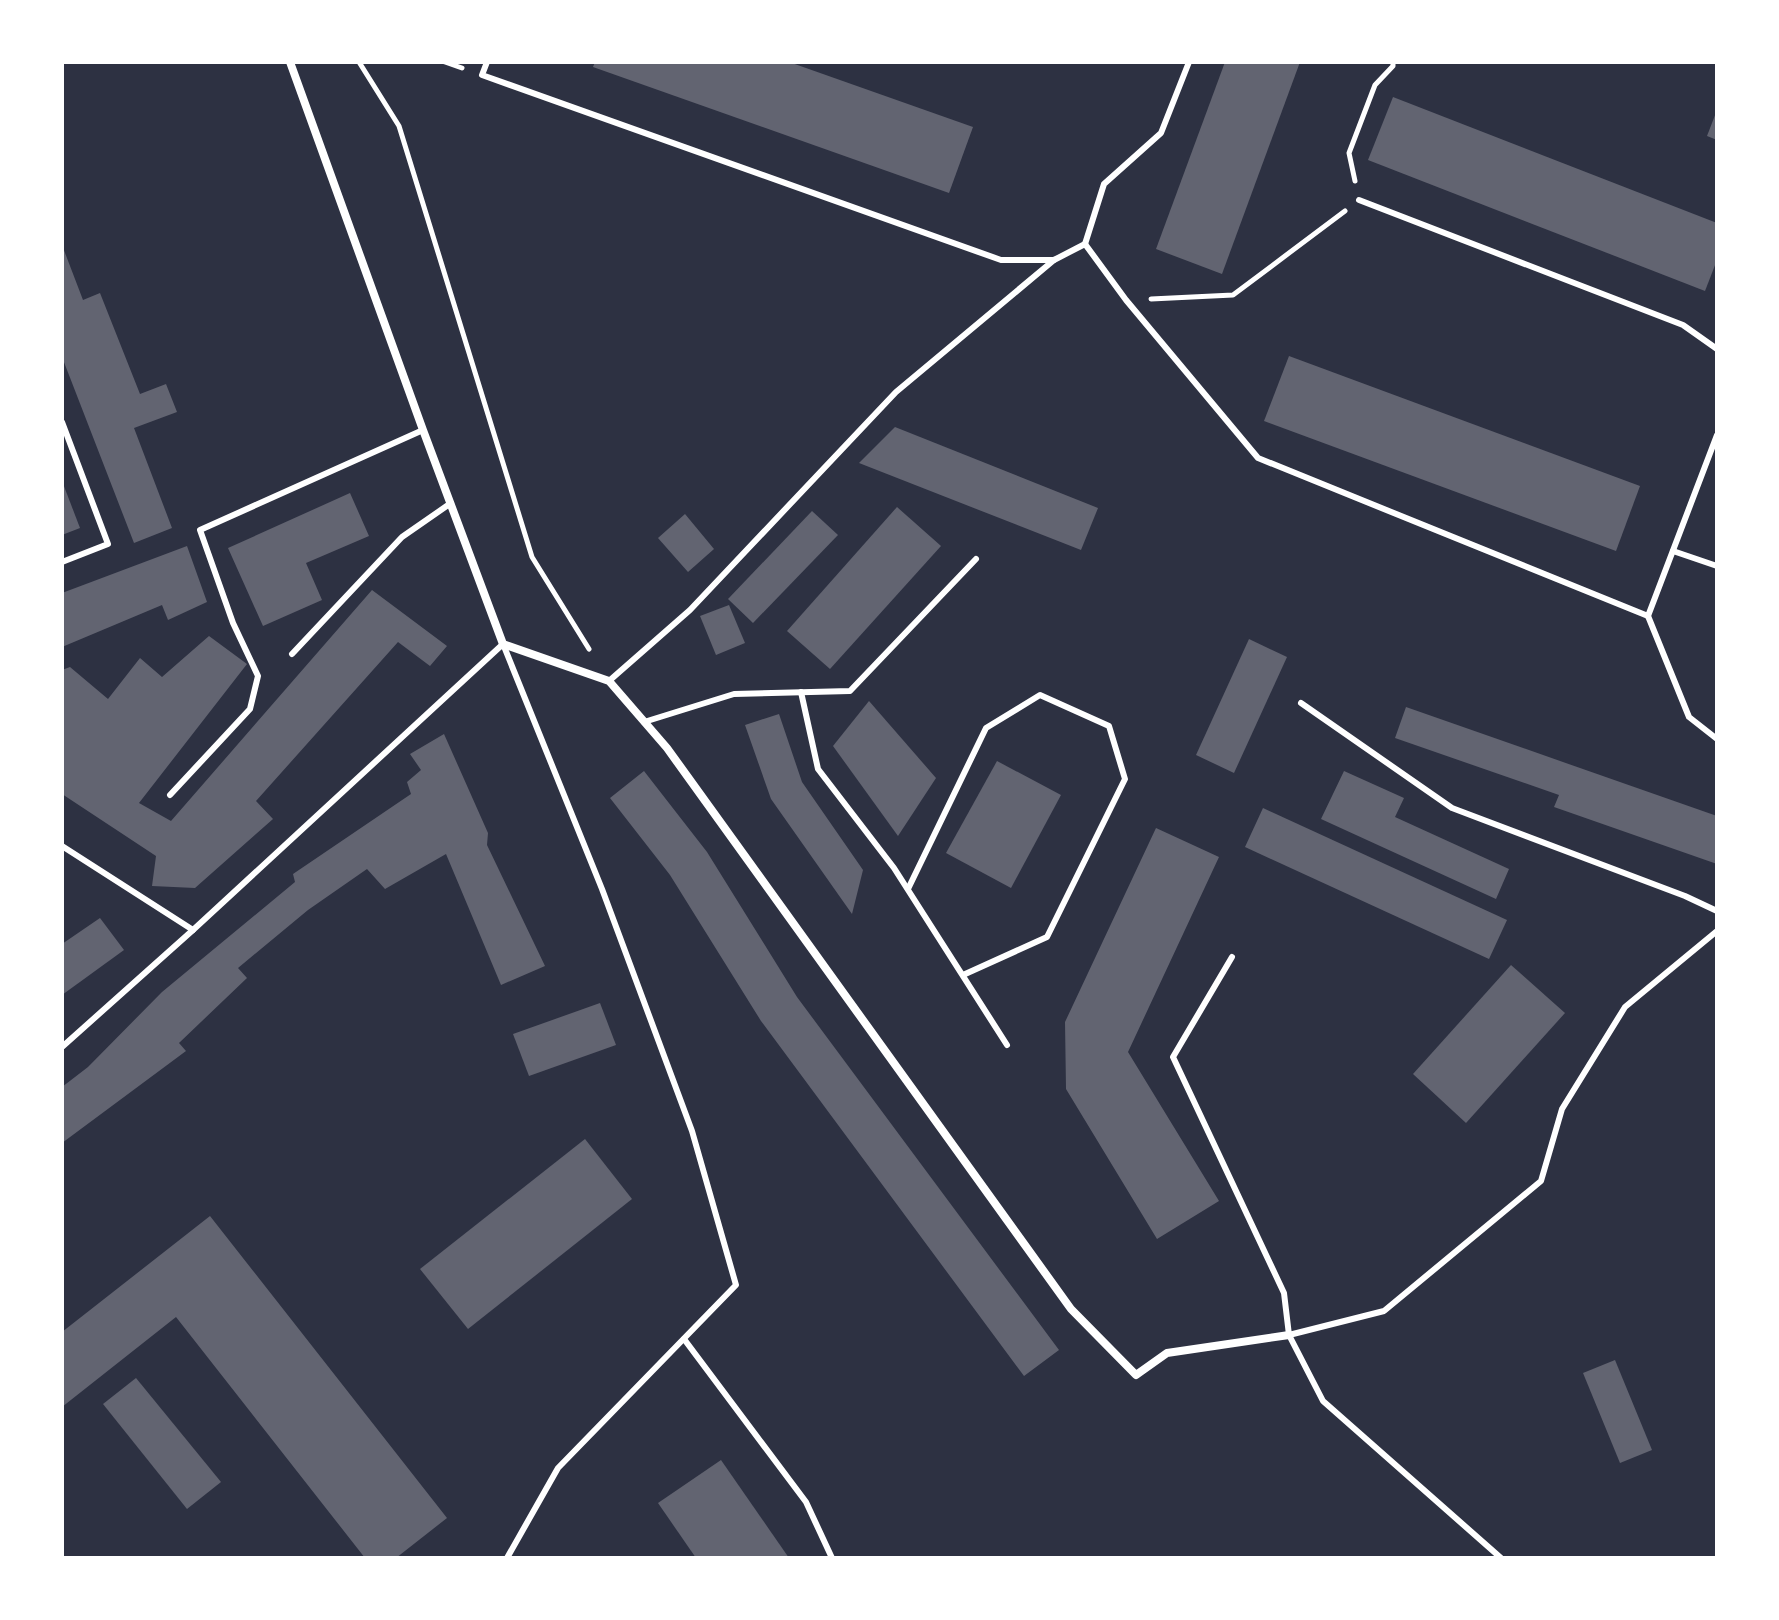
<svg xmlns="http://www.w3.org/2000/svg" width="1779" height="1620" font-family="Inter,sans-serif">
<style>
.building{fill:#626471}
.lines{fill:none;stroke-linecap:round;stroke-linejoin:round}
.path{stroke:#fff;stroke-width:5}
.service{stroke:#fff;stroke-width:6}
.minor{stroke:#fff;stroke-width:8}
</style>
<rect width="100%" height="100%" fill="#2d3142"/>
<!-- building -->
<g class="building">
<polygon points="595,62 789,62 973,127 949,193 593,67"/>
<polygon points="1225,62 1300,62 1222,274 1156,249"/>
<polygon points="1393,97 1717,223 1717,260 1705,291 1368,160"/>
<polygon points="1717,110 1717,140 1707,136"/>
<polygon points="62,245 83,300 100,293 140,394 166,384 177,412 134,428 172,528 134,543 62,357"/>
<polygon points="1289,356 1640,486 1616,551 1264,421"/>
<polygon points="895,427 1098,508 1081,550 859,463"/>
<polygon points="62,481 80,528 62,535"/>
<polygon points="350,493 369,536 306,563 322,600 263,626 228,548"/>
<polygon points="897,507 941,546 830,669 787,631"/>
<polygon points="812,511 838,535 753,623 728,599"/>
<polygon points="685,514 714,549 688,572 658,538"/>
<polygon points="187,546 207,602 168,620 162,605 62,647 62,593"/>
<polygon points="372,590 447,646 430,666 398,642 256,801 273,819 195,888 152,886 156,856 62,794 62,670 70,667 108,699 140,658 162,677 209,636 247,664 139,803 171,821"/>
<polygon points="729,605 745,643 716,655 700,616"/>
<polygon points="1249,639 1287,657 1234,773 1196,755"/>
<polygon points="869,701 936,778 898,836 833,746"/>
<polygon points="1406,707 1717,816 1717,864 1554,807 1559,795 1395,738"/>
<polygon points="779,714 802,782 863,870 852,914 771,799 745,725"/>
<polygon points="444,734 488,833 487,845 545,966 501,985 446,854 385,889 367,869 308,910 238,968 247,978 179,1043 186,1051 62,1143 62,1087 88,1067 162,992 295,882 293,874 411,794 407,782 421,770 410,754"/>
<polygon points="997,761 1061,795 1011,888 946,853"/>
<polygon points="644,771 707,852 797,997 1059,1350 1024,1376 761,1021 670,875 610,798"/>
<polygon points="1344,771 1404,798 1395,817 1509,869 1496,899 1321,819"/>
<polygon points="1263,808 1507,920 1489,959 1245,847"/>
<polygon points="1156,828 1219,857 1128,1052 1219,1201 1157,1239 1066,1089 1065,1022"/>
<polygon points="100,918 124,950 62,995 62,944"/>
<polygon points="1511,965 1565,1013 1466,1123 1413,1074"/>
<polygon points="600,1003 616,1045 529,1076 513,1034"/>
<polygon points="585,1139 632,1199 468,1329 420,1269"/>
<polygon points="210,1216 447,1518 396,1558 365,1558 176,1317 62,1407 62,1332"/>
<polygon points="1615,1360 1652,1450 1620,1463 1583,1373"/>
<polygon points="136,1378 221,1482 187,1509 103,1404"/>
<polygon points="721,1460 789,1558 696,1558 658,1503"/>
</g>
<g class="lines">
<!-- path -->
<g class="path">
<polyline points="359,62 399,126 532,557 589,649"/>
<polyline points="445,62 462,68"/>
<polyline points="1355,181 1349,153 1375,85 1393,66 1393,62"/>
<polyline points="1151,299 1233,295 1345,211"/>
</g>
<!-- service -->
<g class="service">
<polyline points="487,62 482,75 1001,260 1054,260 1085,244 1126,300 1258,458 1648,616 1717,435"/>
<polyline points="1359,200 1683,325 1717,349"/>
<polyline points="1085,244 1104,184 1161,133 1189,62"/>
<polyline points="62,422 108,544 62,562"/>
<polyline points="1673,551 1717,566"/>
<polyline points="1648,616 1689,717 1717,739"/>
<polyline points="292,654 402,537 451,503"/>
<polyline points="609,681 690,610 896,392 1054,260"/>
<polyline points="801,692 818,769 894,868 1007,1045"/>
<polyline points="1301,703 1452,808 1685,896 1717,911"/>
<polyline points="644,722 734,694 850,691 976,559"/>
<polyline points="170,795 250,709 258,676 233,623 200,530 423,430"/>
<polyline points="62,846 193,930"/>
<polyline points="908,889 986,728 1040,695 1109,726 1125,779 1047,937 963,975"/>
<polyline points="1232,957 1173,1057 1284,1293 1289,1335 1323,1401 1501,1558"/>
<polyline points="62,1047 193,930 503,644 602,889 692,1131 736,1285 558,1468 507,1558"/>
<polyline points="1289,1335 1384,1311 1541,1181 1562,1109 1625,1007 1717,931"/>
<polyline points="684,1339 806,1502 832,1558"/>
</g>
<!-- minor -->
<polyline class="minor" points="290,62 423,430 503,644 609,681 667,748 1071,1309 1136,1375 1167,1353 1289,1335"/>
</g>
<!-- border -->
<rect width="1779" height="1620" fill="none" stroke="#ffffff" stroke-width="128"/>
</svg>
